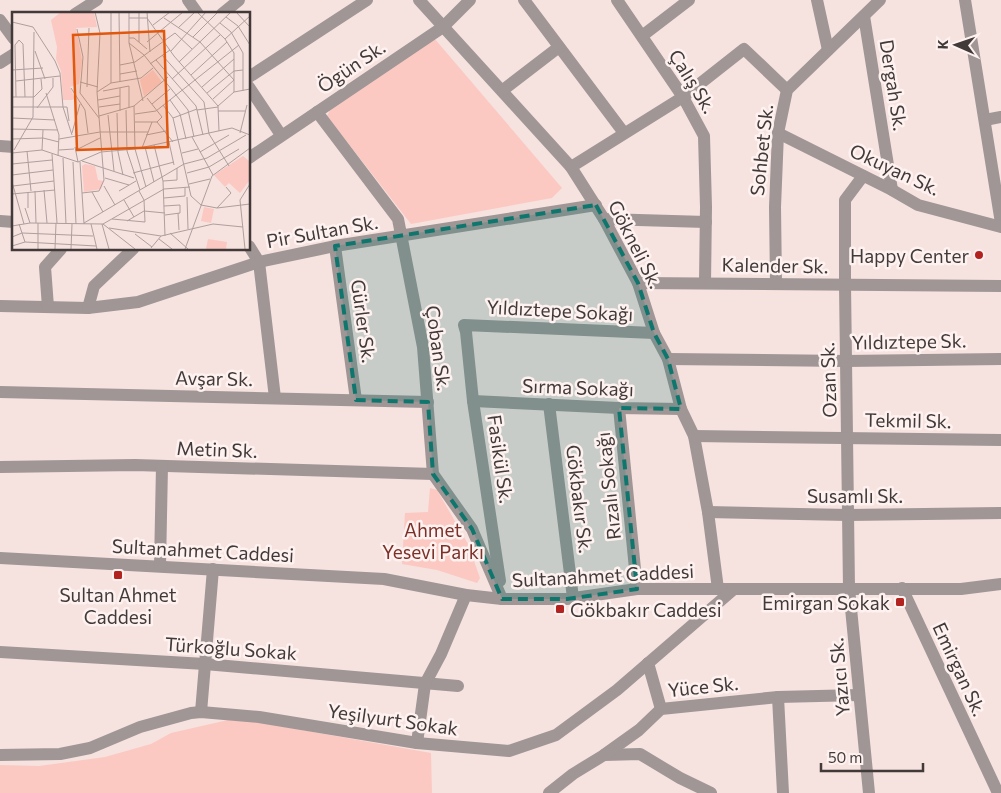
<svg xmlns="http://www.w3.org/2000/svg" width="1001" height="793" font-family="Commissioner,sans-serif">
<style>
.green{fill:#fbc9c2}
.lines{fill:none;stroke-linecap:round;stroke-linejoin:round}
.minor{stroke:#9f9695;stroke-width:12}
.marked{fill:#0f766e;fill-opacity:0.2;stroke:#0f766e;stroke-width:4;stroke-dasharray:10 6;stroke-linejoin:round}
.poi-dot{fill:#b2221f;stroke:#fef2f0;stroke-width:2}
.labels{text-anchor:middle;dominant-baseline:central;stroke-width:5;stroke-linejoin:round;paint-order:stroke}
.street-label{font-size:19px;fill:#423a39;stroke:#fef2f0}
.poi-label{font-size:19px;fill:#423a39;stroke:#fef2f0;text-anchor:end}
.park-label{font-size:19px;fill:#7b3029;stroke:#fef2f0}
.inset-road{fill:none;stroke:#ae9f9d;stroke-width:1}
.view{fill:#e0570e;fill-opacity:0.15;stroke:#e0570e;stroke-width:2.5}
.inset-edge{fill:none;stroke:#423a39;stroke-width:2.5}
</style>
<rect width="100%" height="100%" fill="#f6e2df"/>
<!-- green -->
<g class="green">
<polygon points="434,38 562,188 552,198 411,224 327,116 331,108"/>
<polygon points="430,488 437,490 468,544 480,578 477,583 437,570 402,564 405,513 428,512"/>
<polygon points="228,720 257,722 431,753 432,793 0,793 0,765 39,766 105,757 151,744 171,733"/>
</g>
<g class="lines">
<!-- minor -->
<g class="minor">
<polyline points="188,0 198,14"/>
<polyline points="419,0 571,167 604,219 638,283 654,333 668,359 681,409 694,436 708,512 718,589"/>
<polyline points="524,0 624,133"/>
<polyline points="617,0 683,97 704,136 706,207 705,283"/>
<polyline points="817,0 828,50"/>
<polyline points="965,0 1001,223"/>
<polyline points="75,14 97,0"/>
<polyline points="222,14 239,0"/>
<polyline points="864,16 892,190"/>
<polyline points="0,20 14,39"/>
<polyline points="642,36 689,0"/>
<polyline points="0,63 14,54"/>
<polyline points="249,77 367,0"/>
<polyline points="249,87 281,135"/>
<polyline points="503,90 559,47"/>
<polyline points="317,112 398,219 423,347 433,474 472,529 502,599"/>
<polyline points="985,120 1001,117"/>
<polyline points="778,133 892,190 918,205 1001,227"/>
<polyline points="0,146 14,147"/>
<polyline points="249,158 443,27 470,0"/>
<polyline points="571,167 683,97 744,49 787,90"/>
<polyline points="863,176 845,200 845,285 849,588 869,793"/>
<polyline points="604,219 706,222"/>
<polyline points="0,221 14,222"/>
<polyline points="249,246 259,262 275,398"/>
<polyline points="335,246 356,400"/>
<polyline points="638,283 1001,286"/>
<polyline points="776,283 775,207 778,133 787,90 880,0"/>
<polyline points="0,306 88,308 138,302 259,262 335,246 596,205"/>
<polyline points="48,307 45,267 61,249"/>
<polyline points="88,308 94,286 133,249"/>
<polyline points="668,359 846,361 1001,359"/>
<polyline points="0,392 428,402"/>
<polyline points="473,401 619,408 681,409"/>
<polyline points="549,404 573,598"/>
<polyline points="619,408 637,589"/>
<polyline points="694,436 1001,440"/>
<polyline points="0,467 135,465 433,474"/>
<polyline points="708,512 848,515 1001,513"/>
<polyline points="0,558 384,579 466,595 502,599 567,599 637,589 961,589 1001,584"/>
<polyline points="160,566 162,466"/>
<polyline points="500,581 473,401 466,332 464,325 654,333"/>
<polyline points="902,588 998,793"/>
<polyline points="0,652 205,664 458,686"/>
<polyline points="648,663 661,709"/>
<polyline points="778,697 783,793"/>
<polyline points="201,712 213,569"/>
<polyline points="417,743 425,684 441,654 466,595"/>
<polyline points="0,755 60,754 90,748 140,727 191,713 201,712 259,717 417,743 509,751 556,735 617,690 734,589"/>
<polyline points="604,755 640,754 680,778 711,793"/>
<polyline points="549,793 573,774 604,755 639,730 661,709 778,697 859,695"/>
</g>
</g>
<!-- marked area -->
<path class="marked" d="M596,205L638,283L654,333L668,359L681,409L619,408L637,589L567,599H502L472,529L433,474L428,402L356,400L335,246Z"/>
<!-- markers -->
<g class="poi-dot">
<circle cx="979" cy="255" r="5"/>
<rect x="113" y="570" width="10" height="10" rx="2.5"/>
<rect x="895" y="597" width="10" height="10" rx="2.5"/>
<rect x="555" y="604" width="10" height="10" rx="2.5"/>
</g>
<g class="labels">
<!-- street labels -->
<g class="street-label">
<text transform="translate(351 66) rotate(-34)">Ögün Sk.</text>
<text transform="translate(693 81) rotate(58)">Çalış Sk.</text>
<text transform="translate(894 85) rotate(81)">Dergah Sk.</text>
<text transform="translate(761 150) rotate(-84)">Sohbet Sk.</text>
<text transform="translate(895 169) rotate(25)">Okuyan Sk.</text>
<text transform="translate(322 231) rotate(-10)">Pir Sultan Sk.</text>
<text transform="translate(636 244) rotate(63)">Gökneli Sk.</text>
<text transform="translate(775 265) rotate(1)">Kalender Sk.</text>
<text transform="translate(560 310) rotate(3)">Yıldıztepe Sokağı</text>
<text transform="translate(364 321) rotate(82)">Gürler Sk.</text>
<text transform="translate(909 341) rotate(-1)">Yıldıztepe Sk.</text>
<text transform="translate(439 348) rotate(82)">Çoban Sk.</text>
<text transform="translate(214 378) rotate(1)">Avşar Sk.</text>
<text transform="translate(828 380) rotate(-92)">Ozan Sk.</text>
<text transform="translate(578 387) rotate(2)">Sırma Sokağı</text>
<text transform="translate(908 420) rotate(1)">Tekmil Sk.</text>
<text transform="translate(217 449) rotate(2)">Metin Sk.</text>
<text transform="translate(501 459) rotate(82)">Fasikül Sk.</text>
<text transform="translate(608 486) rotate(-96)">Rızalı Sokağı</text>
<text x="855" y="495">Susamlı Sk.</text>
<text transform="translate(580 499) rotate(83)">Gökbakır Sk.</text>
<text transform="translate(203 550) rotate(3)">Sultanahmet Caddesi</text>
<text transform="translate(603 575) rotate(-3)">Sultanahmet Caddesi</text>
<text transform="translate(231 648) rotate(4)">Türkoğlu Sokak</text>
<text transform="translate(960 669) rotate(65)">Emirgan Sk.</text>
<text transform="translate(839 677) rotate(-95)">Yazıcı Sk.</text>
<text transform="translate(703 686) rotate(-6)">Yüce Sk.</text>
<text transform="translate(393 719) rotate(8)">Yeşilyurt Sokak</text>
</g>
<!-- poi labels -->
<g class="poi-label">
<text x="969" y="255">Happy Center</text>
<text x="118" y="594" text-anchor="middle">Sultan Ahmet<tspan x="118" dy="22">Caddesi</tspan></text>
<text x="890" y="602">Emirgan Sokak</text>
<text x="570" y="609" text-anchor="start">Gökbakır Caddesi</text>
</g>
<!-- park labels -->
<g class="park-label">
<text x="433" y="529">Ahmet<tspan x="433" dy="22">Yesevi Parkı</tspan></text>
</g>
</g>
<!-- overview -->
<g transform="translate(12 12)">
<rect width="238" height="238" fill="#f6e2df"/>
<path d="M49,0H82L85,15L64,16L70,48L67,72L58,75L63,87L60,88H51L49,59L44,47L45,35L39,8ZM141,58L150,70L132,84L128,68ZM231,144L237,149V169L228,181L217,171L213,175L202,163ZM73,152L83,154L86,168L92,169L89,177L72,180L70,154ZM192,195L202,197L199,211L189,209ZM196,227L215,230L214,237H194Z" fill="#fbc9c2"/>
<path class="inset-road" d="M99,0V71M107,0L108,70M117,0V31L131,89M127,0V30M135,0L138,40M185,0L213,27L222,41V80L206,94M224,0L238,15M214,5L226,14L238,33M117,6H135M135,6L162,44L206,94L207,119M152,6L188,30L222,68L201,87M0,10L21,15L43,49L48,61L51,95L60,123M208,11L219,20L231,41V79M141,13L158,0M166,16L183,0M65,17L71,45L68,81L87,106M181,25L206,0M117,26H122L135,37M213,27L238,4M135,30L171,0M117,31L132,43L176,98L182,125M23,39L33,67M159,39L194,0M150,43L192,90L197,122L217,154M144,48L184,94L191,123M167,50L219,0M138,52L158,38M108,53L123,50L163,21L180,37M0,58L31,56M108,62L125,59M179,63L215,30M160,67L208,23M4,69L48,64M68,70L86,75M75,75L77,16M190,75L222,47M59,76L73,98L76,121M91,79L117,74V96M85,80L99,71L129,66L141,56M222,80L238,77M34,81L47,123L46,144M195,81L222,59L231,58M0,85H22L30,77L29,67M4,85L3,33L7,28L11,32L13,85M135,86L150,105L145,110M86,88L108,84M158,88L168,102L174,127M140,92L158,77M151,93L161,106L179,184L189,193L205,196L238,192M122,94L123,137L134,175M0,95H55L57,109M87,95L108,92M25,96L41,75V66M114,98L115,139L128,178M185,98L206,95M108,99V76M206,99H233M105,101L106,140L111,163M123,102L144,99L227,33M96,103L102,159M87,104L122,94L156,65M0,106L43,108M161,106L185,97M123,110H145L161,130M0,117L46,118M60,121L68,92M228,121L235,93M134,123L154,119M180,125L201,163M0,127L31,126L47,130M47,127L88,120H136M157,130L162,153M142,133L151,169L153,224M63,135L66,150M133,135L142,170M130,136L140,110M2,138L21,105L22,20M30,138L31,118M47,138L62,137M64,138L88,126M15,139L19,179M188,140L217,123M0,141L30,138L66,150L89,140L123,137L220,116L238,123M170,141L186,137M40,142L45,211M51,146L54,212M70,149L122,166M61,150L64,212M68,150L72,212M0,152L40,148M121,161L162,150M175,161L197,155L227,137M0,163L41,158M93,166L117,173M151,169L165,168V156M0,170L12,212M177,172L198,167M1,174L42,169M92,174L103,193M32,178L35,211M23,179L24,211M107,179L124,169M16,180V196M80,180L91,200M70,181L87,179L92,168L85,80L88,21L83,0M0,182L43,178M175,185L176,217M152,186L173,184V176M112,188L122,205M152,194L168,193M13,196L18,211M205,196L219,181L214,175M166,201L167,218M153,203L168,201V193M100,207L133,210L132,188L127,179M115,209L132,199L153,201M72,211L172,152L195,146L234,123M7,212L13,230M79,212L85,237M90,212L97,237M91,212L152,177L178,175M0,214L18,211L91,212L123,237M97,216L149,224L201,212L231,215M158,221L176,237M123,222L140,235M0,225L10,221L81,224M147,227L160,237M0,234L13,230L84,234M139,236L149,224M26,237V211M43,237L44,211M59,237L60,212M173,237L200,164L238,136M233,237L228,188L238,172"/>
<path class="view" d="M152,19L156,135L65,138L61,23Z"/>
<rect width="238" height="238" class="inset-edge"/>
</g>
<!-- north arrow -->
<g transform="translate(956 45) rotate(272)" stroke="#fef2f0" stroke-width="4" paint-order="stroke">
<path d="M0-4L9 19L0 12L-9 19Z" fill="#423a39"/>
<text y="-8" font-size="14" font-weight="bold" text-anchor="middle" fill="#423a39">K</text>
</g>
<!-- scale -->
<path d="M821 763v8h102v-8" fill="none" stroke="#423a39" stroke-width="2.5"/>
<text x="828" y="763" font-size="15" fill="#423a39" stroke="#fef2f0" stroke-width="4" paint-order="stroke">50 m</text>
</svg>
